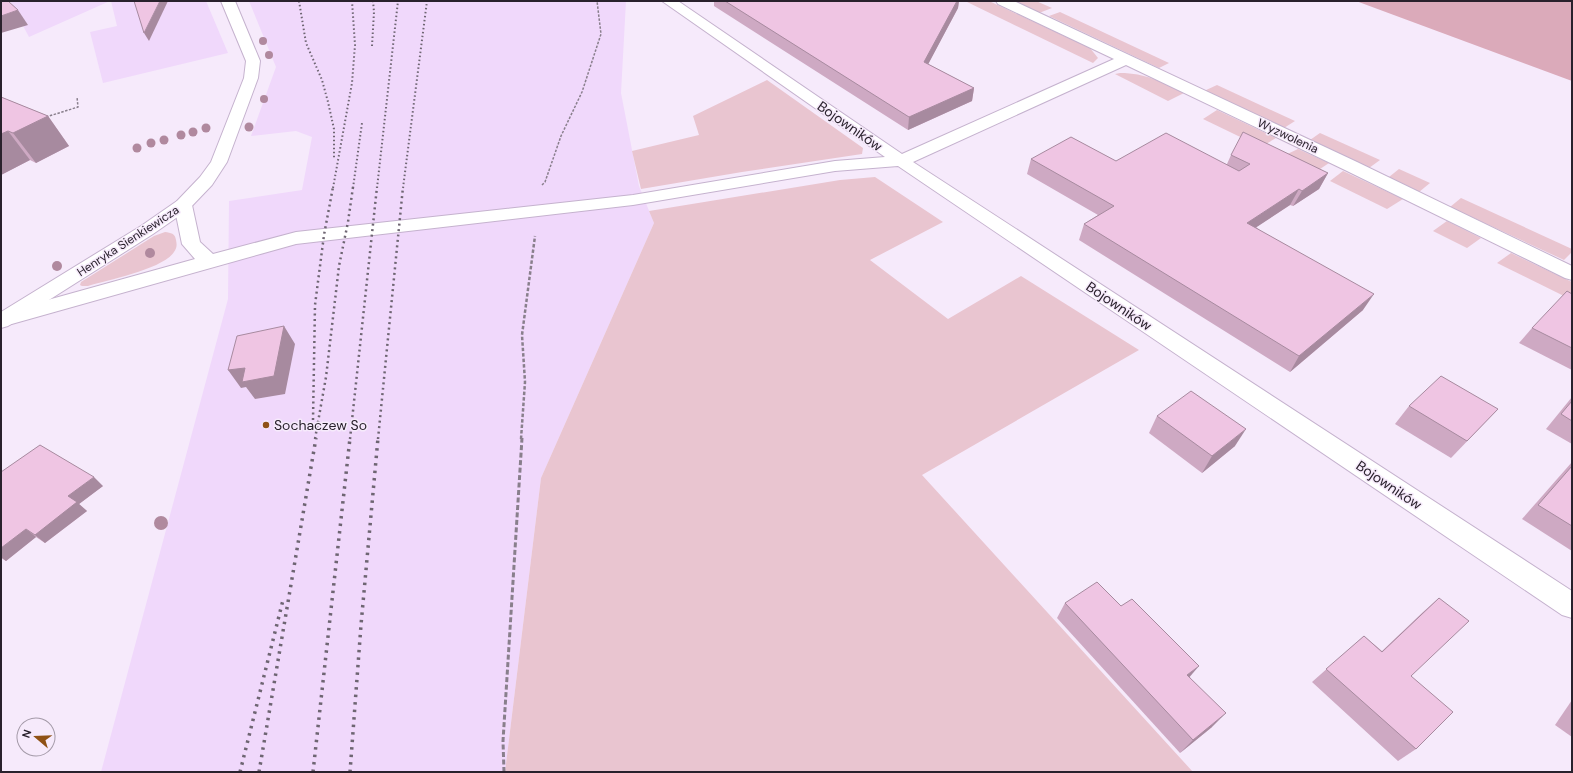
<svg xmlns="http://www.w3.org/2000/svg" width="1573" height="773" font-family="'DM Sans',sans-serif">
<style>
.built{fill:#f0d8fb}
.green{fill:#e9c5d0}
.forest{fill:#dbaaba}
.lines{fill:none;stroke-linecap:round;stroke-linejoin:round}
.minor-casing{stroke:#c5b2ce;stroke-width:2}
.tertiary-casing{stroke:#c5b2ce;stroke-width:2}
.path-far2{stroke:#897f8c;stroke-width:1.5;stroke-dasharray:2.5 1.5;stroke-linecap:butt}
.path-far1{stroke:#897f8c;stroke-width:2.5;stroke-dasharray:3.5 2;stroke-linecap:butt}
.path{stroke:#897f8c;stroke-width:3;stroke-dasharray:5 2.5;stroke-linecap:butt}
.minor{fill:#fff;fill-rule:evenodd}
.tertiary{fill:#fff;fill-rule:evenodd}
.rail-far2{stroke:#6e6572;stroke-width:2;stroke-dasharray:1.5 2.5;stroke-linecap:butt}
.rail-far1{stroke:#6e6572;stroke-width:2.5;stroke-dasharray:2 3.5;stroke-linecap:butt}
.rail{stroke:#6e6572;stroke-width:3.5;stroke-dasharray:2.5 5;stroke-linecap:butt}
.tree{fill:#b0899e}
.wall{fill:#cea9c3}
.shaded-wall{fill:#a78a9f}
.building{fill:#efc5e3;stroke:#a78a9f}
.poi-dot{fill:#8f5115;stroke:#f6eafb;stroke-width:1.5}
.labels{text-anchor:middle;dominant-baseline:central;stroke-width:3;stroke-linejoin:round;paint-order:stroke}
.far-street-label{font-size:12px;fill:#29212c;stroke:#f6eafb}
.street-label{font-size:14px;fill:#29212c;stroke:#f6eafb}
.poi-label{font-size:14px;fill:#29212c;stroke:#f6eafb;text-anchor:start}
</style>
<rect width="100%" height="100%" fill="#f6eafb"/>
<!-- built -->
<g class="built">
<polygon points="10,1 110,1 29,37"/>
<polygon points="111,1 206,1 228,53 103,83 90,32 117,26"/>
<polygon points="249,1 626,1 621,93 639,186 654,223 541,478 505,772 101,772 228,299 229,201 302,190 312,137 296,131 251,136 276,67"/>
</g>
<!-- green -->
<g class="green">
<polygon points="965,1 989,1 1090,48 1098,58 1093,63"/>
<polygon points="1015,1 1036,1 1052,8 1039,13"/>
<polygon points="1060,12 1169,63 1159,68 1049,16"/>
<path d="M1120,73C1146,73 1161,82 1184,93L1168,101L1115,74Z"/>
<polygon points="767,80 863,148 862,154 742,172 641,189 632,151 699,135 693,116"/>
<polygon points="1217,85 1295,121 1284,128 1204,91"/>
<polygon points="1217,110 1276,138 1261,147 1203,119"/>
<polygon points="1320,133 1380,160 1369,168 1310,140"/>
<polygon points="1298,149 1329,163 1314,173 1281,157"/>
<polygon points="1399,169 1430,183 1419,192 1389,177"/>
<polygon points="1343,171 1403,199 1387,209 1330,181"/>
<polygon points="875,177 943,222 870,260 948,319 1021,276 1139,350 922,475 1193,772 505,772 541,478 654,223 649,211 840,180"/>
<polygon points="1461,198 1572,249 1572,252 1564,260 1450,207"/>
<polygon points="1447,221 1481,238 1467,248 1433,231"/>
<path d="M165,232C171,233 175,233 176,240C177,245 177,248 174,252C163,269 108,280 88,286H82L80,285L81,282L154,236Z"/>
<polygon points="1511,253 1572,282 1572,300 1497,263"/>
</g>
<!-- forest -->
<polygon class="forest" points="1356,1 1572,1 1572,81"/>
<g class="lines">
<!-- minor casing -->
<g class="minor-casing">
<polygon id="minor" points="662,1 678,1 902,154 1114,59 998,4 996,1 1014,1 1357,162 1572,266 1572,280 1565,278 1345,170 1126,65 913,162 1572,591 1572,618 1562,615 898,166 835,171 633,205 296,244 1,327 1,313 195,259 182,244 174,205 177,201 183,200 189,201 192,205 200,242 213,254 296,232 633,195 835,161 885,157"/>
</g>
<!-- tertiary casing -->
<g class="tertiary-casing">
<polygon id="tertiary" points="221,1 235,1 260,61 258,78 227,162 212,185 189,209 153,234 8,326 1,328 1,312 141,226 177,201 200,177 211,162 244,78 246,61"/>
</g>
<!-- path-far2 -->
<g class="path-far2">
<polyline points="46,117 78,107 77,97"/>
<polyline points="542,185 545,182 561,136 582,92 601,34 597,1"/>
</g>
<!-- path-far1 -->
<polyline class="path-far1" points="521,439 525,382 522,335 535,236"/>
<!-- path -->
<polyline class="path" points="504,772 503,741 522,438"/>
<!-- minor -->
<use href="#minor" class="minor"/>
<!-- tertiary -->
<use href="#tertiary" class="tertiary"/>
<!-- rail-far2 -->
<g class="rail-far2">
<polyline points="299,1 306,43 322,80 328,102 334,129 334,158"/>
<polyline points="372,46 374,12 373,1"/>
<polyline points="333,188 352,83 355,45 352,1"/>
<polyline points="353,188 362,123"/>
<polyline points="377,188 398,1"/>
<polyline points="403,188 427,1"/>
</g>
<!-- rail-far1 -->
<g class="rail-far1">
<polyline points="313,420 315,305 324,235 333,187"/>
<polyline points="315,439 326,377 339,266 348,222 353,187"/>
<polyline points="350,439 377,187"/>
<polyline points="378,439 403,187"/>
</g>
<!-- rail -->
<g class="rail">
<polyline points="240,772 283,600"/>
<polyline points="259,772 316,438"/>
<polyline points="313,772 350,438"/>
<polyline points="350,772 361,625 378,438"/>
</g>
</g>
<!-- trees -->
<g class="tree">
<circle cx="263" cy="41" r="4"/>
<circle cx="269" cy="55" r="4"/>
<circle cx="264" cy="99" r="4"/>
<circle cx="249" cy="127" r="4.5"/>
<circle cx="206" cy="128" r="4.5"/>
<circle cx="193" cy="132" r="4.5"/>
<circle cx="181" cy="135" r="4.5"/>
<circle cx="164" cy="140" r="4.5"/>
<circle cx="151" cy="143" r="4.5"/>
<circle cx="137" cy="148" r="4.5"/>
<circle cx="150" cy="253" r="5"/>
<circle cx="57" cy="266" r="5"/>
<circle cx="161" cy="523" r="7"/>
</g>
<!-- wall -->
<g class="wall">
<polygon points="714,1 959,1 958,8 928,64 974,88 972,101 908,130 714,6"/>
<polygon points="1,97 48,116 69,146 36,163 30,160 1,175"/>
<polygon points="1231,155 1328,173 1319,189 1293,206 1290,205 1256,227 1363,310 1290,372 1079,240 1084,224 1098,215 1027,174 1031,159 1116,161 1227,164"/>
<polygon points="1572,294 1572,370 1519,343 1532,328"/>
<polygon points="1572,397 1572,444 1546,429"/>
<polygon points="1409,406 1498,409 1451,458 1395,424"/>
<polygon points="1157,416 1235,446 1202,473 1149,433"/>
<polygon points="1572,462 1572,551 1522,519"/>
<polygon points="1,472 103,486 79,504 87,511 45,543 36,537 6,561 1,558"/>
<polygon points="1439,598 1411,676 1416,749 1398,761 1312,682 1364,636 1382,651 1423,612"/>
<polygon points="1065,603 1190,677 1212,727 1180,753 1057,618"/>
<polygon points="1572,700 1572,737 1555,725"/>
</g>
<!-- shaded-wall -->
<g class="shaded-wall">
<polygon points="160,1 168,1 149,41 144,33"/>
<polygon points="957,1 959,1 958,8 923,74 924,62"/>
<polygon points="18,10 28,25 1,33 1,16"/>
<polygon points="974,88 972,101 908,130 909,117"/>
<polygon points="48,116 69,146 36,163 13,133"/>
<polygon points="8,131 30,160 1,175 1,134"/>
<polygon points="1328,173 1319,189 1293,206 1302,191"/>
<polygon points="1299,189 1290,205 1240,238 1247,223"/>
<polygon points="1374,294 1363,310 1290,372 1299,356"/>
<polygon points="284,326 295,344 285,394 255,399 246,387 241,388 228,370"/>
<polygon points="1246,429 1235,446 1202,473 1212,456"/>
<polygon points="94,477 103,486 79,504 87,511 45,543 35,535 68,496"/>
<polygon points="26,529 36,537 6,561 1,557 1,548"/>
<polygon points="1199,666 1187,680 1187,675"/>
<polygon points="1226,713 1212,727 1180,753 1193,740"/>
</g>
<!-- building -->
<g class="building">
<polygon points="1,1 8,1 18,10 1,16"/>
<polygon points="134,1 160,1 144,33"/>
<polygon points="725,1 957,1 924,62 974,88 909,117"/>
<polygon points="1,97 48,116 13,133 8,131 1,134"/>
<polygon points="1243,132 1328,173 1302,191 1299,189 1247,223 1374,294 1299,356 1084,224 1114,206 1031,159 1071,137 1116,161 1166,133 1239,171 1250,164 1231,155"/>
<polygon points="1567,291 1572,294 1572,348 1532,328"/>
<polygon points="284,326 274,376 242,382 245,368 228,370 237,336"/>
<polygon points="1441,376 1498,409 1467,441 1409,406"/>
<polygon points="1191,391 1246,429 1212,456 1157,416"/>
<polygon points="1572,401 1572,421 1561,414"/>
<polygon points="40,445 94,477 68,496 77,502 35,535 26,529 1,548 1,472"/>
<polygon points="1572,466 1572,526 1538,505"/>
<polygon points="1097,582 1121,606 1132,599 1199,666 1187,675 1226,713 1193,740 1065,603"/>
<polygon points="1439,598 1469,621 1411,676 1453,712 1416,749 1326,669 1364,636 1382,652"/>
</g>
<!-- markers -->
<circle class="poi-dot" cx="266" cy="425" r="4"/>
<g class="labels">
<!-- far-street labels -->
<g class="far-street-label">
<text transform="translate(1288 136) rotate(25)">Wyzwolenia</text>
<text transform="translate(128 241) rotate(-33)">Henryka Sienkiewicza</text>
</g>
<!-- street labels -->
<g class="street-label">
<text transform="translate(850 126) rotate(35)">Bojowników</text>
<text transform="translate(1119 306) rotate(34)">Bojowników</text>
<text transform="translate(1389 485) rotate(34)">Bojowników</text>
</g>
<!-- poi labels -->
<g class="poi-label">
<text x="274" y="425">Sochaczew So</text>
</g>
</g>
<!-- border -->
<rect width="1573" height="773" fill="none" stroke="#29212c" stroke-width="4"/>
<!-- north arrow -->
<g transform="translate(36 737) rotate(289)"><circle r="19" fill="#f6eafb" stroke="#a49aa8"/>
<path d="M0-3L7 15L0 10L-7 15Z" fill="#8f5115"/>
<text y="-6" font-size="11" font-weight="bold" text-anchor="middle" fill="#29212c">N</text>
</g>
</svg>
